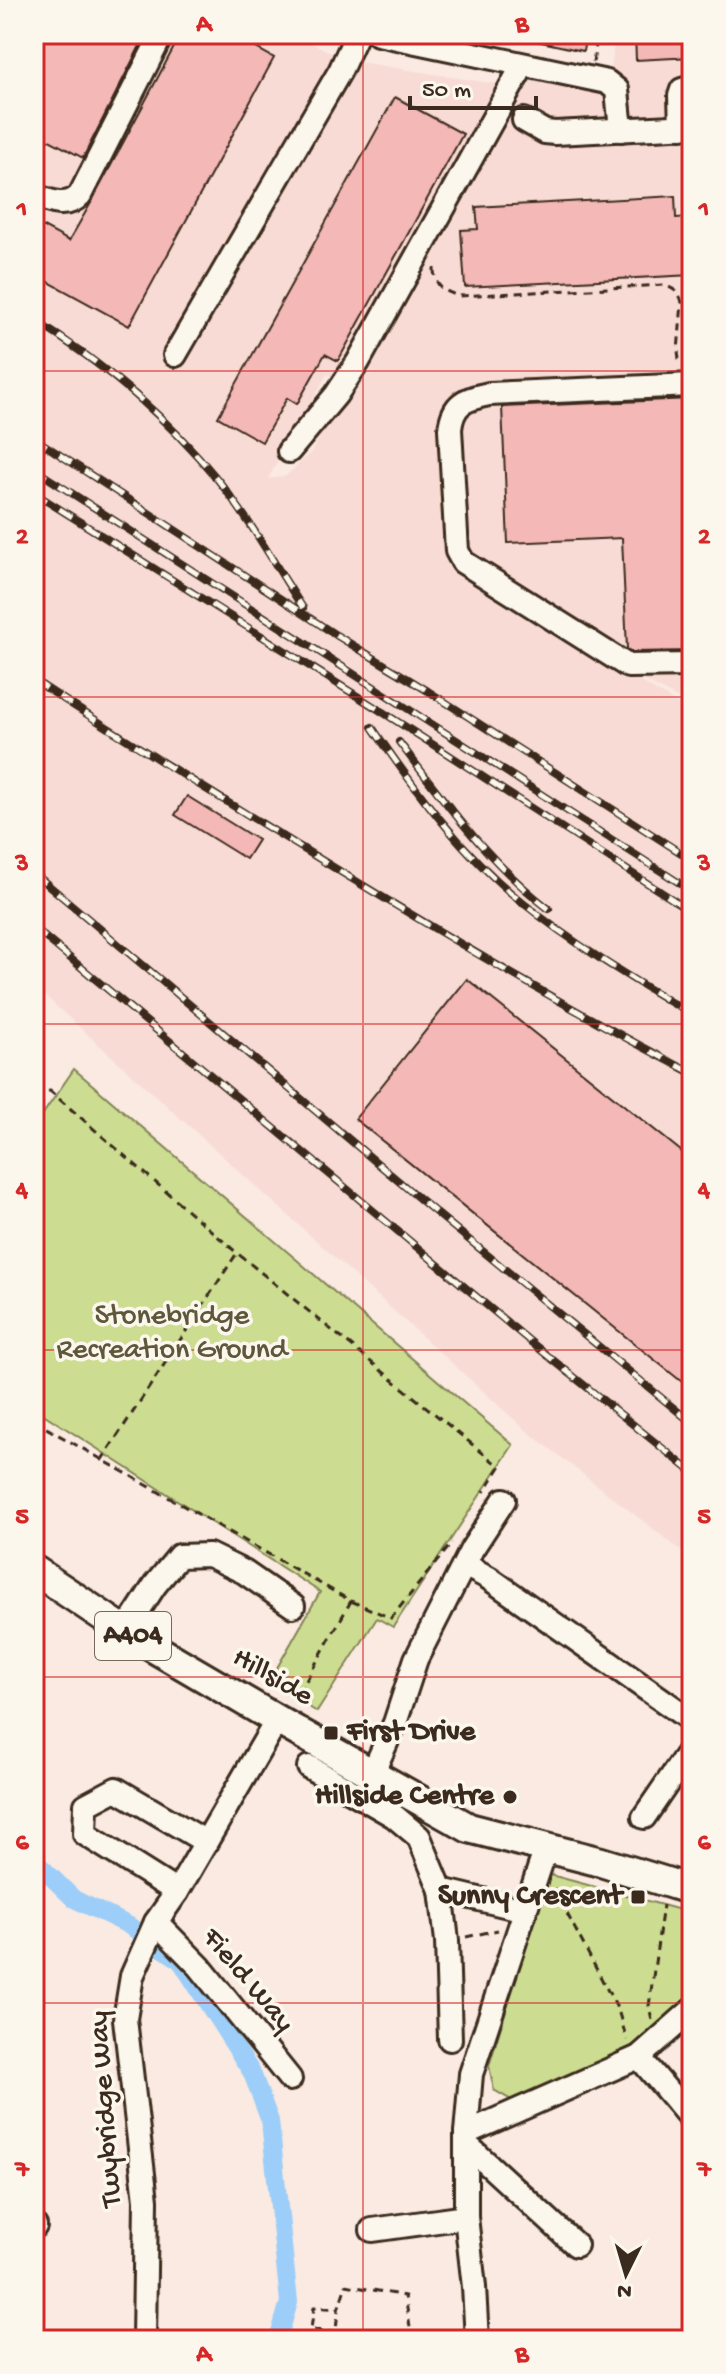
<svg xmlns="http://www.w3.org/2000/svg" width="726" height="2374" font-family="'Gochi Hand',sans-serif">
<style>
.built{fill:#f8dbd4}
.green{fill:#ccdd91;stroke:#848458;stroke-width:2}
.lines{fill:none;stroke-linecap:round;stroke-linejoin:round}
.canal{stroke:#9ccef9;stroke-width:18}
.building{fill:#f4b8b6;stroke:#3b2a1e;stroke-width:2}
.minor-casing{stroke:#3b2a1e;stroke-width:28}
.major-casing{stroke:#3b2a1e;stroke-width:34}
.path{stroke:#3b2a1e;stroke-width:3;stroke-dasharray:8 6;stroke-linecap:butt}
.minor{stroke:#fbf7ec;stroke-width:22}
.major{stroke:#fbf7ec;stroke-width:28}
.rail-casing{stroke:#3b2a1e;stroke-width:8}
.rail{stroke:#fbf7ec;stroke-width:5;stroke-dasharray:15;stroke-linecap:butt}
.grid{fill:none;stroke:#d62828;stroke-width:2;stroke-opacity:0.55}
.poi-dot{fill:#3b2a1e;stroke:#fbf7ec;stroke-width:3}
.labels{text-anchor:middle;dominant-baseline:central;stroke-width:7;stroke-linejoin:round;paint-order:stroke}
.shield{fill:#fbf7ec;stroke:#75685c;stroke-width:2}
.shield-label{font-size:28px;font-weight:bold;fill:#3b2a1e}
.park-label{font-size:30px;fill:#5f573b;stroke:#fbf7ec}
.street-label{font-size:30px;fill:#3b2a1e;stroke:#fbf7ec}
.poi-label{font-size:30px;font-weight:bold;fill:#3b2a1e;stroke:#fbf7ec;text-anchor:end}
.neatline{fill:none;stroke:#d62828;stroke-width:3}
.grid-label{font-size:26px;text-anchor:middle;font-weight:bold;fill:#d62828}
</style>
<rect width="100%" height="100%" fill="#faeae1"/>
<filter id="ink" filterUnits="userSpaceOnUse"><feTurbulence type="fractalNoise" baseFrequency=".0125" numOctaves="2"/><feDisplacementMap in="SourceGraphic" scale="16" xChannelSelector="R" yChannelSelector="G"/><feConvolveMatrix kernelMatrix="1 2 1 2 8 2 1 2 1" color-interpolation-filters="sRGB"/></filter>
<g filter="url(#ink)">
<!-- built -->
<polygon class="built" points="34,34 294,34 346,60 496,84 469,141 337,379 327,374 268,479 286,476 312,451 517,76 609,91 615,34 692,34 692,706 630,673 480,588 692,712 692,1559 526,1430 34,986"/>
<!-- green -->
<g class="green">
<polygon points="74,1069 513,1445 393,1627 377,1618 317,1712 269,1682 320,1592 34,1408 34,1127"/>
<polygon points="547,1874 692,1913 692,1995 634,2045 515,2102 494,2090 489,2066"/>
</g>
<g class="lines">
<!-- canal -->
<polyline class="canal" points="34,1860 74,1899 128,1925 180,1960 252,2073 270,2121 289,2302 278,2340"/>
</g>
<!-- building -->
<g class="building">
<polygon points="34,34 146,34 83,158 34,132"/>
<polygon points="181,34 231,34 274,58 129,326 34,274 34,222 69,241 92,201"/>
<polygon points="532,34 586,34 583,51 532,40"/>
<polygon points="635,34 692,34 692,57 636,60"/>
<polygon points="395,97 463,134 338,361 325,354 297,404 287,398 262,442 218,417"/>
<polygon points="675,196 676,218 692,217 692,275 465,287 461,230 478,229 476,207"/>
<polygon points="692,399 692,651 632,652 627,649 622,538 508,543 502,407"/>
<polygon points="187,796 258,840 246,859 175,815"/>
<polygon points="467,979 692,1160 692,1390 355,1119"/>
</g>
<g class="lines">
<!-- minor casing -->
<g class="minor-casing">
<g id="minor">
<polyline points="378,34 607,82 617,90 621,130"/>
<polyline points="524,120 545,132 555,133 692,126"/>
<polyline points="681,127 680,96 682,90 692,87"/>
<path d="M34,195C50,202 67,209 80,195L162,34"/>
<polyline points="175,355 340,71 357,34"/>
<path d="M692,385L489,394C465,399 453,403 450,429L457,551L463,562L628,666L692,665"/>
<polyline points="289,451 336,395 358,362 523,65"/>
<polyline points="465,1565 489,1578 692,1721"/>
<polyline points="125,1631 155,1585 179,1556 209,1555 244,1572 293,1606"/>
<polyline points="309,1767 394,1816 419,1837 441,1890 447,1941 450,2039"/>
<polyline points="372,1774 395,1723 416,1659 472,1549 504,1500"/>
<polyline points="644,1817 692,1747"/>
<polyline points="441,1890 525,1910"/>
<polyline points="177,1892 85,1834 86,1805 116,1789 206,1842"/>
<polyline points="156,1922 200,1967 290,2079"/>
<polyline points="639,2057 692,2120"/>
<polyline points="466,2133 639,2057 692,2010"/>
<polyline points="467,2145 576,2245"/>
<polyline points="34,2226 35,2226"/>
<polyline points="372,2230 466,2217"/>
<polyline points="144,2340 146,2200 125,2019 132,1976 156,1922 177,1892 277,1720"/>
<polyline points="477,2340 474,2287 466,2217 466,2133 471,2074 546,1848"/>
</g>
</g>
<!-- major casing -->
<g class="major-casing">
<polyline id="major" points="34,1570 125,1631 277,1720 469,1828 601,1862 692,1890"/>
</g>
<!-- path -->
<g class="path">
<polyline points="593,62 598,34"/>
<path d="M434,268C434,286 443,291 459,296L664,285C674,289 680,292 682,303L678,351L679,359L685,365"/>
<polyline points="34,1092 50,1091 237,1253 500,1467 484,1492"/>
<polyline points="34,1421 351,1601 294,1702"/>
<polyline points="101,1461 237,1253"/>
<polyline points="351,1601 391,1618 452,1543"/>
<polyline points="554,1889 618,2010 627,2040"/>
<polyline points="466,1937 498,1930"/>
<polyline points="652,2020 649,2006 663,1905"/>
<polyline points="336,2333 311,2329 314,2307 338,2309"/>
<polyline points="335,2340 338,2310 346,2285 405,2296 412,2340"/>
</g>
<!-- minor -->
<use href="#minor" class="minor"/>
<!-- major -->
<use href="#major" class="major"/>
<!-- rail casing -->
<g class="rail-casing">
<g id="rail">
<path d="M34,320C104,364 166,416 218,480C250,520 275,565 303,608"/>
<polyline points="34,438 336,635 428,691 692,860"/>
<polyline points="34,469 692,891"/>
<polyline points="34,493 381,711 692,912"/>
<path d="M34,680C122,738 212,793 302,848C430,927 559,1004 692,1073"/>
<path d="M372,727C416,791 462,854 523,903C576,946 634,980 692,1015"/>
<path d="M399,742C445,802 489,863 549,909"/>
<polyline points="34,873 434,1211 692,1423"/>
<polyline points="34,928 532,1343 692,1472"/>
</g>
</g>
<!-- rail -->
<use href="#rail" class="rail"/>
</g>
</g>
<!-- grid -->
<path class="grid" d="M363,34V2340M34,371H692M34,697H692M34,1024H692M34,1350H692M34,1677H692M34,2003H692"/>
<!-- markers -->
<g class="poi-dot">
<rect x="323" y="1725" width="16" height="16" rx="4"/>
<circle cx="510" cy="1797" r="8"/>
<rect x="630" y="1889" width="16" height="16" rx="4"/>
</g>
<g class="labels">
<!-- shield labels -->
<rect class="shield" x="95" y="1612" width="76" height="48" rx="6"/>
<g class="shield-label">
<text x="133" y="1636">A404</text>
</g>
<!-- park labels -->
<g class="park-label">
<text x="172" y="1317">Stonebridge<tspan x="172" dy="34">Recreation Ground</tspan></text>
</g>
<!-- street labels -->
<g class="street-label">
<text transform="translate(272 1678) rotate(30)">Hillside</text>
<text transform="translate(247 1981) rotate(50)">Field Way</text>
<text transform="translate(107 2109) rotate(-94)">Twybridge Way</text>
</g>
<!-- poi labels -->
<g class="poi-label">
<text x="347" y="1733" text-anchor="start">First Drive</text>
<text x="494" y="1797">Hillside Centre</text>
<text x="622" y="1897">Sunny Crescent</text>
</g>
</g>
<!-- margin -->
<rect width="726" height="2374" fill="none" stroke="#fbf7ec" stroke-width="88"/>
<!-- north arrow -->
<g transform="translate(626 2274) rotate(185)" stroke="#fbf7ec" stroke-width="6" paint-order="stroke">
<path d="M0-6L14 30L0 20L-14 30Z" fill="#3b2a1e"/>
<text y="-12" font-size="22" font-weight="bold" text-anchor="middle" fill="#3b2a1e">N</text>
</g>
<!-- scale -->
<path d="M410 96v12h126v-12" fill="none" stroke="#3b2a1e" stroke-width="4"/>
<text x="422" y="96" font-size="24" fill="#3b2a1e" stroke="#fbf7ec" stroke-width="6" paint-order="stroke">50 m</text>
<rect x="44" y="44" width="638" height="2286" class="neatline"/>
<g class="grid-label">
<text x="204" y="31">A</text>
<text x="522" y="31">B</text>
<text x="22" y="216">1</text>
<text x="704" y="216">1</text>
<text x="22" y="543">2</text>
<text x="704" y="543">2</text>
<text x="22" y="870">3</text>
<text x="704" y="870">3</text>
<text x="22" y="1196">4</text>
<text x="704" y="1196">4</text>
<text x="22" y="1523">5</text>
<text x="704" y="1523">5</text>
<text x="22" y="1849">6</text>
<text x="704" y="1849">6</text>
<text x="22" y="2176">7</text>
<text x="704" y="2176">7</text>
<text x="204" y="2361">A</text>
<text x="522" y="2361">B</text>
</g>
</svg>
